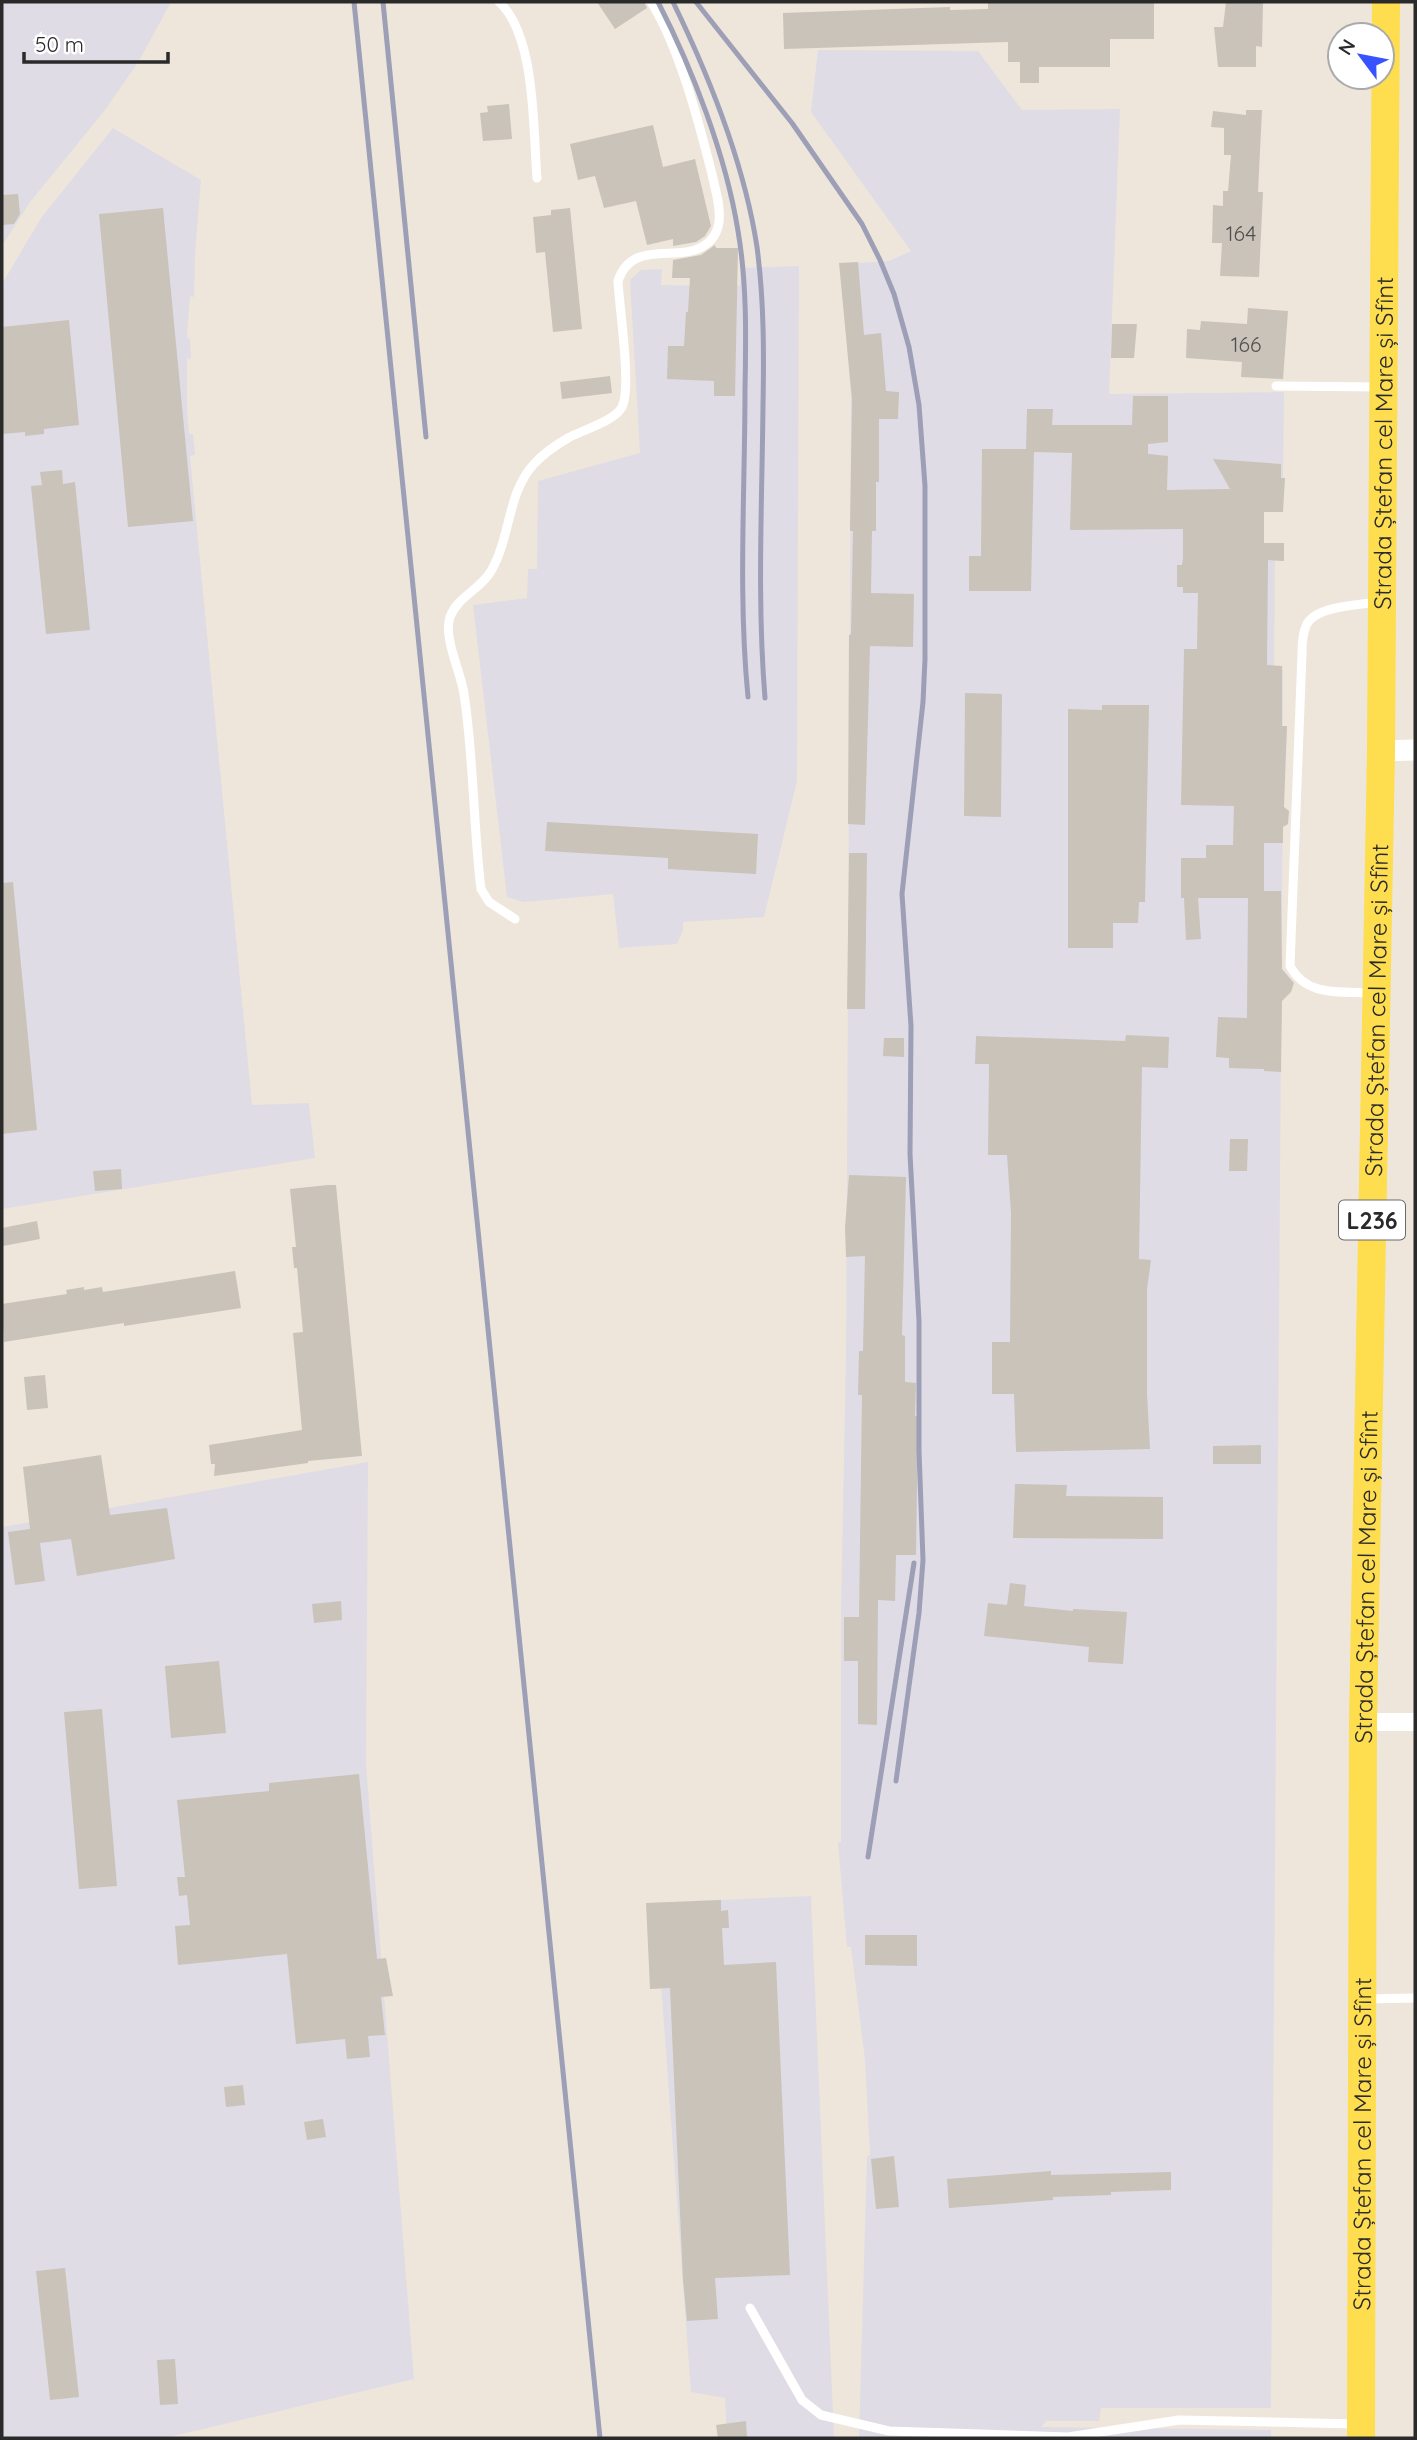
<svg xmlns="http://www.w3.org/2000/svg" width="1417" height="2440" font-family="Quicksand,sans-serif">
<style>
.industrial{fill:#dfdce5}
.building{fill:#c9c3ba}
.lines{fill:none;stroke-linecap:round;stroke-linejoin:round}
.service{stroke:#fff;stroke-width:9}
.minor{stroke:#fff;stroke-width:18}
.tertiary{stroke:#fff;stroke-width:21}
.primary{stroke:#fedd4f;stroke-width:28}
.rail{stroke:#9d9fb6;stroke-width:5}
.labels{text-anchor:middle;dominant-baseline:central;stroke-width:5;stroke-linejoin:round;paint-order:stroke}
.number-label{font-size:21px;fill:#52504e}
.shield{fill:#fff;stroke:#6a6a6a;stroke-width:2}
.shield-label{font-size:23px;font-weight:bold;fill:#2a2a2a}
.street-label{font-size:24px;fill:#2a2a2a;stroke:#fff}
</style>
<rect width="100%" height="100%" fill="#eee6db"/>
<!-- industrial -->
<g class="industrial">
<polygon points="2,2 171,2 139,61 105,110 30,202 2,246"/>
<polygon points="818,50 978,51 1022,110 1120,109 1109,394 1284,392 1283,480 1265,489 1185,491 1275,550 1274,666 1283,667 1283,725 1241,723 1283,772 1271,2408 1101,2408 1099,2421 1046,2421 1041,2427 1271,2430 1271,2438 859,2438 867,2156 870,2155 865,2060 851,1947 847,1947 838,1843 841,1842 841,1610 846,1357 851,395 840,264 889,261 911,251 811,112"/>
<polygon points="113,128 201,180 195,253 194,297 190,296 187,337 190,339 191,359 187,358 187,409 189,434 193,434 195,455 190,456 252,1105 309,1103 315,1158 2,1209 2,284 41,218"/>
<polygon points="799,266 797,781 764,917 683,922 683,930 677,944 619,948 613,894 524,902 507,897 473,605 527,598 528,569 537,569 538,481 640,453 630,280 641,270 662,269 661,285 740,286 741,268"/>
<polygon points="368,1462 366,1764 414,2379 165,2438 2,2438 2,1527"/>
<polygon points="811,1896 834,2438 727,2438 725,2398 691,2392 660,1970 649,1903"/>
</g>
<!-- building -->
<g class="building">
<polygon points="597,2 644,2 647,8 615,29"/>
<polygon points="988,2 1154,2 1154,39 1110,39 1110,67 1039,67 1039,83 1020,83 1020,62 1008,62 1008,42 784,49 783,13 950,7 950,10 988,9"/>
<polygon points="1226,2 1263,2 1262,47 1256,46 1256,67 1218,67 1214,27 1223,27"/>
<polygon points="509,104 512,139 483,141 480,113 488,112 487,106"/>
<polygon points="1246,110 1262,110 1258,192 1263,192 1259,277 1220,276 1222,243 1212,243 1213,205 1223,206 1223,191 1228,191 1231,155 1224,155 1224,128 1211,127 1213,111 1246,115"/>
<polygon points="653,125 663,167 695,159 711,226 705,236 696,242 673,246 673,239 647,245 636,201 604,208 595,176 578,180 570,144"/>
<polygon points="18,194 20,214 14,224 2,225 2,195"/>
<polygon points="163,208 193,521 128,527 99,214"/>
<polygon points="570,208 582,329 553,332 545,252 536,253 533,217 551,215 551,210"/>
<polygon points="715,245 716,248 738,248 735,396 714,396 714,381 667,379 668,346 684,346 686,312 688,312 690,278 672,278 673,260 701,255"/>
<polygon points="858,262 864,335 881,333 886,391 899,392 898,419 879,419 879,482 876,482 876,531 872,531 871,593 914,594 913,647 870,646 865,825 848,824 849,635 851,634 853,531 850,531 852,399 839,263"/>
<polygon points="1248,308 1288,311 1283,379 1241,377 1242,362 1186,358 1187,329 1200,330 1201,321 1247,324"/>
<polygon points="69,320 79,425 44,429 44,434 25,436 25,432 2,434 2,327"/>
<polygon points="1112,324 1137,324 1134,358 1111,358"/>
<polygon points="610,376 612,393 562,399 560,382"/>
<polygon points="1133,396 1168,396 1168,442 1148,444 1148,454 1168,456 1167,490 1230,489 1213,459 1281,464 1281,478 1285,478 1283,512 1264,512 1264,543 1284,543 1284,561 1268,560 1267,665 1282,666 1282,726 1287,726 1284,807 1289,811 1288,824 1283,827 1283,843 1264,843 1264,891 1281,891 1282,969 1294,983 1291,992 1282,1001 1281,1072 1264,1071 1264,1069 1229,1068 1229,1058 1216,1057 1218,1017 1247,1018 1248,898 1198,898 1201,939 1186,940 1184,898 1181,898 1181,858 1206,858 1206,845 1233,845 1234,806 1181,805 1184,649 1197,649 1198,593 1183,593 1183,587 1177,587 1177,565 1182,565 1183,558 1183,529 1070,530 1072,453 1034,452 1031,591 969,591 969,556 981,556 982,449 1026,449 1027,409 1053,409 1052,425 1132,425"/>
<polygon points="62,470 63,484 75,482 90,630 46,634 31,486 42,485 40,472"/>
<polygon points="965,693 1002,694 1001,817 964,816"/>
<polygon points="1102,705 1149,705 1145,902 1139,902 1138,923 1113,923 1113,948 1068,948 1068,709 1102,710"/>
<polygon points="547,822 758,834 756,874 668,869 668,858 545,851"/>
<polygon points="849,853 867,853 865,1009 847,1009"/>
<polygon points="13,882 37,1130 2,1134 2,883"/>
<polygon points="1126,1035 1169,1037 1168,1068 1142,1067 1139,1259 1151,1260 1147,1289 1147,1394 1150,1449 1016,1452 1014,1394 992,1394 992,1342 1010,1342 1011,1213 1007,1155 988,1155 989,1064 975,1064 976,1036 1125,1041"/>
<polygon points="884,1038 904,1038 904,1057 883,1056"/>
<polygon points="1230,1139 1248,1139 1247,1171 1229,1171"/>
<polygon points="121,1169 122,1189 95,1191 93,1171"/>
<polygon points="849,1175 906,1177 902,1335 905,1336 905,1382 916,1383 915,1416 918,1416 916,1555 896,1555 895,1601 878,1600 877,1725 858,1724 858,1661 844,1661 844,1617 859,1617 862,1395 858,1395 859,1351 863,1351 865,1256 846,1257 845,1228"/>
<polygon points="328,1185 336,1185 362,1456 308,1461 308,1463 214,1476 215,1464 211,1464 209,1445 302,1430 293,1333 303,1332 297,1268 294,1268 292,1247 296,1247 290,1189"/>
<polygon points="37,1221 40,1239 3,1246 2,1228"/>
<polygon points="235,1271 241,1308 124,1326 124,1323 4,1342 2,1304 67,1294 66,1290 84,1287 84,1290 102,1287 103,1292"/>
<polygon points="45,1375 48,1408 27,1410 24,1377"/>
<polygon points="1261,1445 1261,1464 1213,1464 1213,1446"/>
<polygon points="101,1455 110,1515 167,1508 175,1559 77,1576 71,1539 40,1543 45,1581 15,1585 8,1532 30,1529 23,1467"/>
<polygon points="1015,1484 1067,1485 1066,1496 1163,1497 1163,1539 1013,1538"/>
<polygon points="1010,1583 1026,1585 1024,1606 1073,1611 1073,1609 1127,1612 1123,1664 1088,1662 1089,1647 984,1636 988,1603 1007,1605"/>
<polygon points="341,1601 342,1620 314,1623 312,1604"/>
<polygon points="219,1661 226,1733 171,1738 165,1666"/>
<polygon points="102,1709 117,1886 79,1889 64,1712"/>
<polygon points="359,1774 377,1959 386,1958 393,1996 381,1997 385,2035 368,2036 370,2057 347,2059 345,2039 296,2044 287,1954 178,1965 175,1926 190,1925 187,1895 179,1896 177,1877 185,1877 177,1800 269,1791 269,1783"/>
<polygon points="721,1900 721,1911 728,1910 729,1928 722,1928 724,1965 776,1962 790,2275 715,2278 718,2319 687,2321 683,2280 670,1988 650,1989 646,1903"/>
<polygon points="865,1935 917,1935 917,1966 865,1965"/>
<polygon points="243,2085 245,2105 226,2107 224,2087"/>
<polygon points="323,2119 326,2137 307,2140 304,2122"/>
<polygon points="894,2156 899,2207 876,2209 871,2159"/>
<polygon points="1051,2171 1051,2175 1171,2172 1171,2190 1111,2192 1111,2195 1053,2197 1053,2200 949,2208 947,2179"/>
<polygon points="65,2268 79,2397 50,2400 36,2271"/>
<polygon points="175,2359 178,2404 160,2405 157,2360"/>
<polygon points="746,2421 747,2438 718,2438 716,2425"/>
</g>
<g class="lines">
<!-- service -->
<g class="service">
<path d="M499,2C536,35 533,130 537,178"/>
<polyline points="1276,386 1380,387"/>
<path d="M515,919L489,902L481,889C473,825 474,759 464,694C461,672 443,638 450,617C457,597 481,589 491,571C511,537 507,493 534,464C543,454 556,445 568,438C582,430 615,421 622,407C632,388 619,306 618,281C633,235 684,267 710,241C715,236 718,229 719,222C721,206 715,189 712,174C699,123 679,46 651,2"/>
<path d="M1374,993C1342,991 1307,998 1290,966L1302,654C1302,645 1302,635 1306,626C1314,606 1358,605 1378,602"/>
<polyline points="1364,1999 1415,1998"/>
<polyline points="750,2308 802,2400 821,2415 889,2431 1068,2437 1179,2420 1356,2424"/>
</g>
<!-- minor -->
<polyline class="minor" points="1363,1722 1415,1722"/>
<!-- tertiary -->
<polyline class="tertiary" points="1381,751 1415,750"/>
<!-- primary -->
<path class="primary" id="s1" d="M1361,2438L1363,1722L1381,751L1386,2"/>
<!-- rail -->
<g class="rail">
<polyline points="354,2 600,2438"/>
<polyline points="383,2 426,437"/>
<path d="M658,2C693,70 726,156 738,231C747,283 746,337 745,390C745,491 738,595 748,697"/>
<path d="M673,2C710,78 744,162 757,247C764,300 764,353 763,406C762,503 757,601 765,698"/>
<polyline points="696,2 792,123 862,224 880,260 894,294 909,347 919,405 925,486 925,659 923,702 902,894 911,1026 910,1154 919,1321 919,1451 923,1560 919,1613 896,1781"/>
<polyline points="868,1857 914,1563"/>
</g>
</g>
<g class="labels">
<!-- number labels -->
<g class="number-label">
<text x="1241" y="233">164</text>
<text x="1246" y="344">166</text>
</g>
<!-- shield labels -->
<rect class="shield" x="1339" y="1200.5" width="66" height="39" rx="5"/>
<g class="shield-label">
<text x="1372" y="1220">L236</text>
</g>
<!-- street labels -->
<g class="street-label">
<text stroke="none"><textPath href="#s1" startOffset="1995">Strada Ștefan cel Mare și Sfînt</textPath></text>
<text stroke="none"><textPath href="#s1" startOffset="1428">Strada Ștefan cel Mare și Sfînt</textPath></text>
<text stroke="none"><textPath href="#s1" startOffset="861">Strada Ștefan cel Mare și Sfînt</textPath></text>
<text stroke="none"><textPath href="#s1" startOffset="294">Strada Ștefan cel Mare și Sfînt</textPath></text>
</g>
</g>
<!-- border -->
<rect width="1417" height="2440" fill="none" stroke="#2a2a2a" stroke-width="7"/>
<!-- north arrow -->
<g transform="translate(1361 56) rotate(302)"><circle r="33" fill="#ffffff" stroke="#aaaaaa" stroke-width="2"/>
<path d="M0-5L12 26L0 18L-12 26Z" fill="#3653ff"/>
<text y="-10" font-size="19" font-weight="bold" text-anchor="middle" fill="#2a2a2a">N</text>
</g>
<!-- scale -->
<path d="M24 52v10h144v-10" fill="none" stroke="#2a2a2a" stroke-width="3.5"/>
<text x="35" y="52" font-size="21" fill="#2a2a2a" stroke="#ffffff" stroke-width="5" paint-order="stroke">50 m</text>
</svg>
